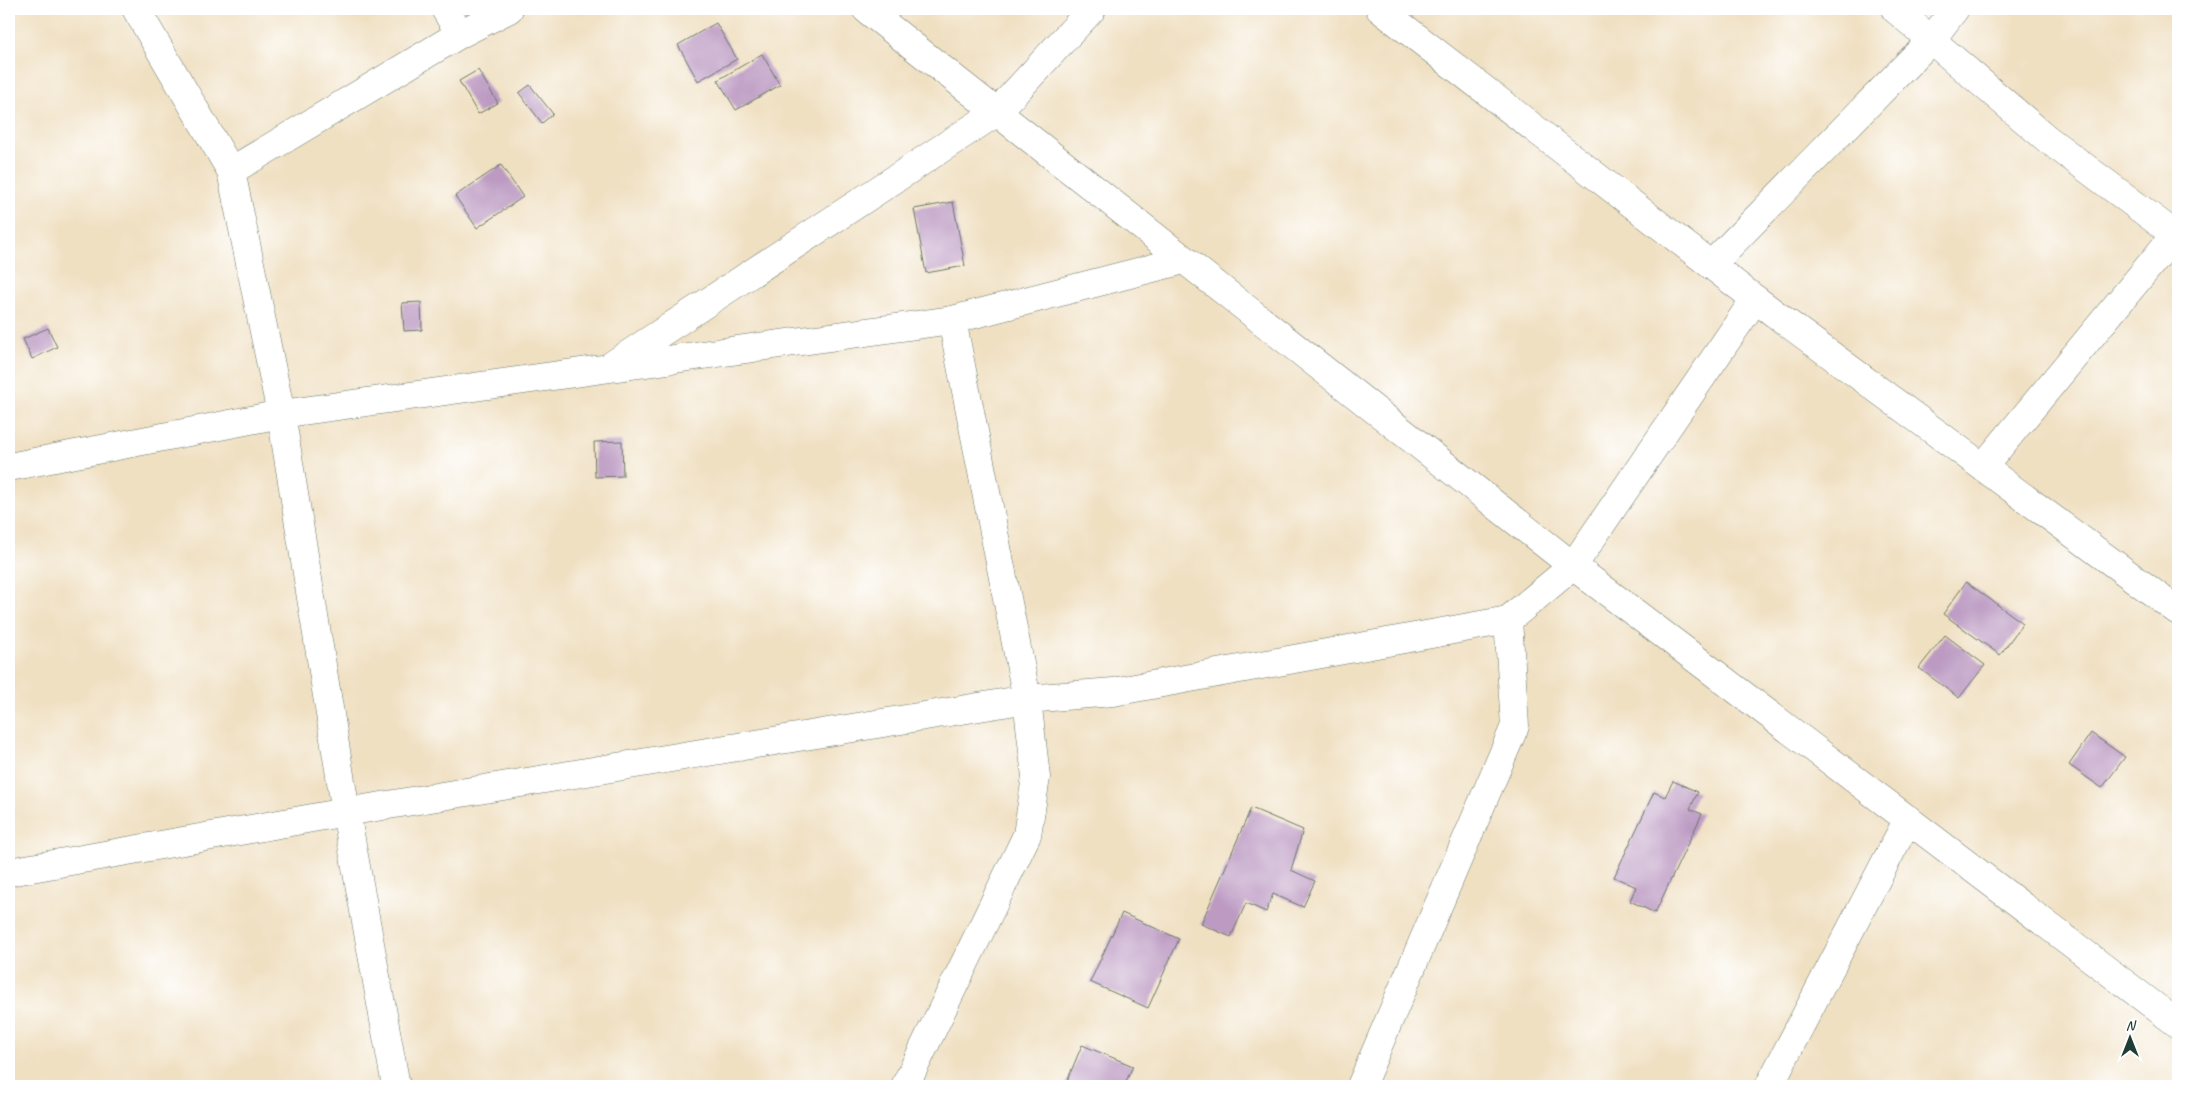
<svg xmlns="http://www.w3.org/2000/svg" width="2187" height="1095" font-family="Caveat,sans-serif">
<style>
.building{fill:#bc9ac2}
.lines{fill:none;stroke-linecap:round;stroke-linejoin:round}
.minor-casing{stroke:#687666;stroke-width:29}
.minor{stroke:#fff;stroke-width:28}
</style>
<rect width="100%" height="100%" fill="#fff"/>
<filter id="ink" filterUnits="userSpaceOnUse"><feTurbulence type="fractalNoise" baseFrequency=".02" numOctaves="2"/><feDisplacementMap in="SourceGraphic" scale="10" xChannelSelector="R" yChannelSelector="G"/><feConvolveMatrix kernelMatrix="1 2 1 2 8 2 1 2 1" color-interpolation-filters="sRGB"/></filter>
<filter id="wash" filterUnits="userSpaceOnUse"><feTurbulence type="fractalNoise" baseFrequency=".0096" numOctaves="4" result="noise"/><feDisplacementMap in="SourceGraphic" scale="20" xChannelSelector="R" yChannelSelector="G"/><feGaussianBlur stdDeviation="1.12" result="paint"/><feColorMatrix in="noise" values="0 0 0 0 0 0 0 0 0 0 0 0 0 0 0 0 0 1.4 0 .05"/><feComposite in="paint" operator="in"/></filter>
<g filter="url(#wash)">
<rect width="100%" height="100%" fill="#f0e0c2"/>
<g id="blocks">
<!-- building -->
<g class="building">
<polygon points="716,23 737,59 698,81 678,45"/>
<polygon points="762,54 780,85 736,110 718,80"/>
<polygon points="478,70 498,103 478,114 459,81"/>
<polygon points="530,85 553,114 542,123 519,93"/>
<polygon points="501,165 523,197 477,228 455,196"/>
<polygon points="953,202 965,266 926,273 914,209"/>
<polygon points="421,302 422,330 404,331 402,303"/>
<polygon points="48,328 57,347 32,359 23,339"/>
<polygon points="622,441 623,476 595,477 594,442"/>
<polygon points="1966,582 2023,623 2000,655 1943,614"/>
<polygon points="1945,635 1985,665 1959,698 1919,668"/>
<polygon points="2091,733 2125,757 2102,788 2069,765"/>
<polygon points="1673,781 1698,792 1690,809 1702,814 1655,913 1630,901 1636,887 1614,877 1654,792 1665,797"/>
<polygon points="1251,808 1303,830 1291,870 1315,881 1303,907 1273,894 1266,912 1246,903 1231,937 1201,924"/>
<polygon points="1122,913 1179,939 1148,1008 1090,982"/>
<polygon points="1082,1045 1133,1066 1124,1086 1065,1086"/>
</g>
</g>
</g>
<g filter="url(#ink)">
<use href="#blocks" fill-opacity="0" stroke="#687666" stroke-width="1"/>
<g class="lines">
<!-- minor casing -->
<g class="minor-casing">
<g id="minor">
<polyline points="136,9 231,171 281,414 346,812 396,1086"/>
<polyline points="445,9 460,34"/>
<polyline points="866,9 1573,566 2178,1024"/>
<polyline points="1380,9 1755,299 2178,611"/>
<polyline points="1895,9 2046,138 2178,237"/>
<polyline points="231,171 460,34 509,9"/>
<polyline points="1711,265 1932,39 1955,9"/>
<polyline points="612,365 997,112 1092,9"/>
<polyline points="9,467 281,414 952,320 1184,260"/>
<polyline points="1983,467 2178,231"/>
<polyline points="9,872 346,812 1027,699 1113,692 1508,620 1573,566 1755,299"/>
<polyline points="905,1086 1027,835 1036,777 1027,699 952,320"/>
<polyline points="1361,1086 1515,726 1508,620"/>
<polyline points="1769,1086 1908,819"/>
</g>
</g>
<!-- minor -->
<use href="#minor" class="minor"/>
</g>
</g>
<!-- margin -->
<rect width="2187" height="1095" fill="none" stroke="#fff" stroke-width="30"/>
<!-- north arrow -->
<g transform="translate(2130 1038)" stroke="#ffffff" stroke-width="4" paint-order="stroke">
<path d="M0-4L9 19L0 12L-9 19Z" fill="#1f3d34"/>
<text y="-8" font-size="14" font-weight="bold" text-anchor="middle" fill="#1f3d34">N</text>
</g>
</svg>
